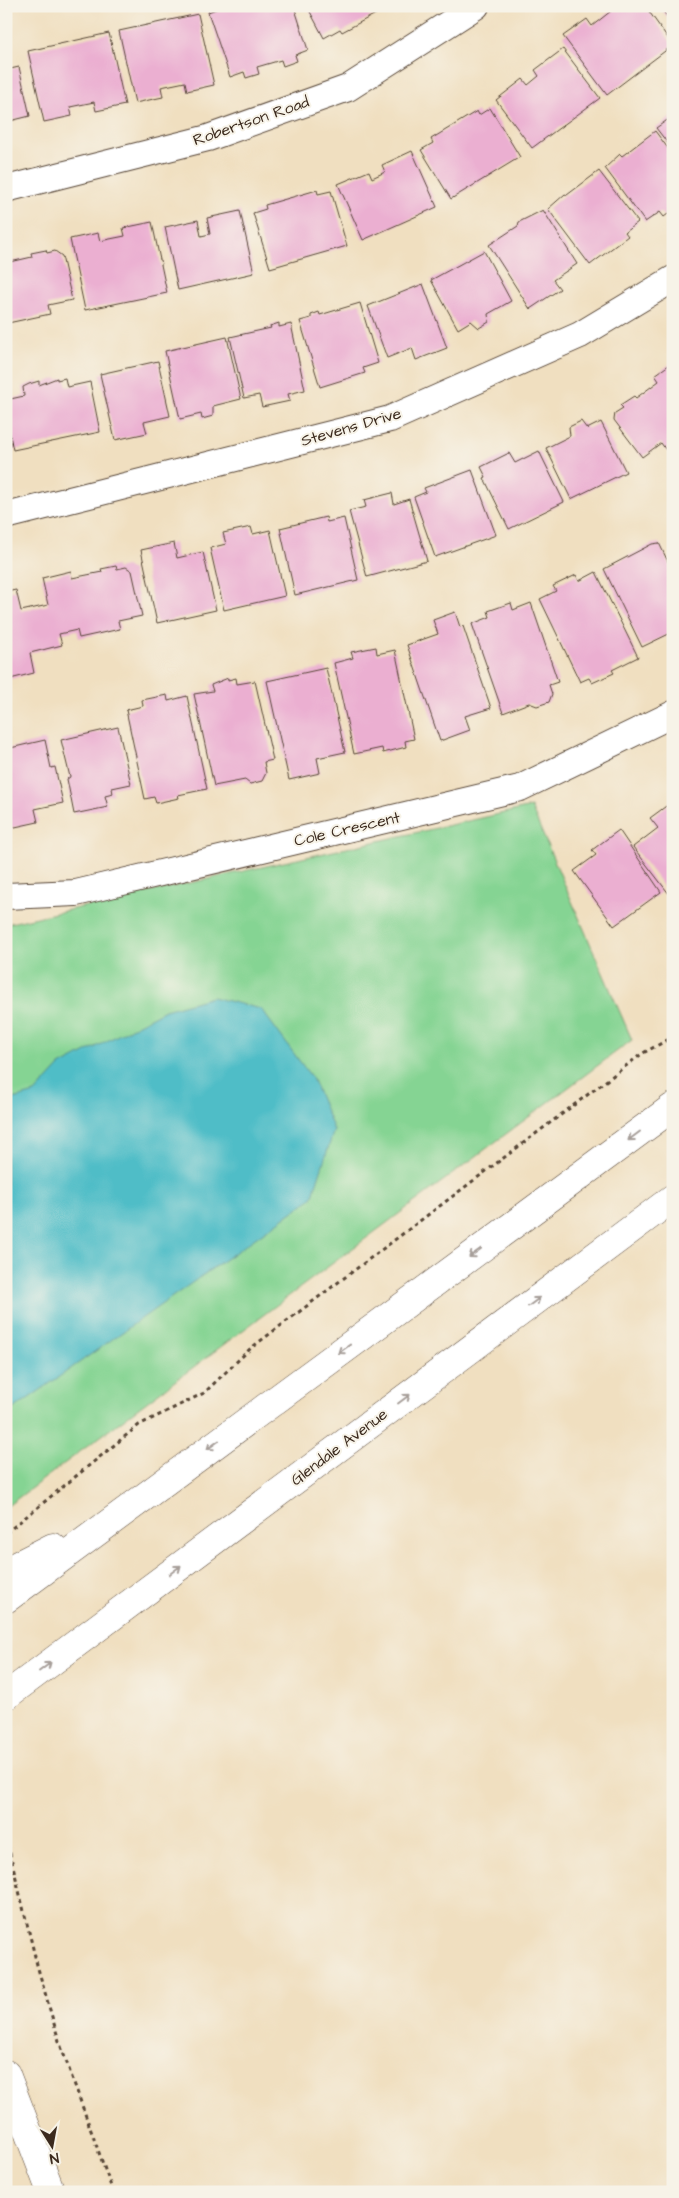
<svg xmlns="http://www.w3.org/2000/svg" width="679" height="2198" font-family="'Architects Daughter',sans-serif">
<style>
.green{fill:#85d493;stroke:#607f58}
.water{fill:#4fbdc7;stroke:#457472}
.building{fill:#ebafd1}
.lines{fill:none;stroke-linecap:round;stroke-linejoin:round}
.minor-casing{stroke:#564536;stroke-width:28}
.secondary-casing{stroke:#564536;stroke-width:29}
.path{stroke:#564536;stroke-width:3;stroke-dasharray:4 4;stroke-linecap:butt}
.minor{stroke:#fff;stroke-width:26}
.secondary{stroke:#fff;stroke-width:28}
.oneway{stroke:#a79f9a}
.labels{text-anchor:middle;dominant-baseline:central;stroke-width:4;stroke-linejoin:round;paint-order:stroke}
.street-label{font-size:16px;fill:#3b2a1e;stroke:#f7f3e8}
</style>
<rect width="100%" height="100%" fill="#f7f3e8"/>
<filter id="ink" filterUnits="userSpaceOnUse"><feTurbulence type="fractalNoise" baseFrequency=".02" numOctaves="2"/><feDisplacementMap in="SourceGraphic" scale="10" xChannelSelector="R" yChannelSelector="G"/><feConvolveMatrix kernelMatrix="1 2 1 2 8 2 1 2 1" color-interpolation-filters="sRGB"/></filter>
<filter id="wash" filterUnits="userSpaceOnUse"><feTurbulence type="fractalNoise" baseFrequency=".0096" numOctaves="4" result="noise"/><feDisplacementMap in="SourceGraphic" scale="20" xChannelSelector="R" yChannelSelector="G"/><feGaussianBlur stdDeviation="1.12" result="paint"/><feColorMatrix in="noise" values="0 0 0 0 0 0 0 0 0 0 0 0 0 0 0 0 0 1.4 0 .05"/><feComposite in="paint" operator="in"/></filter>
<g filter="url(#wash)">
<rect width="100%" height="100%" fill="#f0dfc0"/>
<!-- green -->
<polygon class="green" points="531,807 632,1040 6,1507 6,924"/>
<!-- water -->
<polygon class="water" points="212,997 261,1009 312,1078 334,1130 312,1198 15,1408 6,1409 6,1101 35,1093 60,1066 165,1010"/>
<g id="blocks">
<!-- building -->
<g class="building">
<polygon points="224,6 294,6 308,50 295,55 297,61 283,66 281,60 257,67 259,74 246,78 244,72 230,77 208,12"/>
<polygon points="307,6 381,6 383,10 342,32 340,29 324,38"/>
<polygon points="608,6 645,6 673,45 607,95 563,36 587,19 592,26 611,11"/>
<polygon points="659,6 673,6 673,24"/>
<polygon points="198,14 214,85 187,91 185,82 161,87 163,97 135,103 119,31"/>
<polygon points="109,33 125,105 96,111 94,102 70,107 72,116 44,122 28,51"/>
<polygon points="563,49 600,98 532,148 496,100 523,79 528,85 539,76 535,70"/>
<polygon points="19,67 30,116 6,122 6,70"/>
<polygon points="490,108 520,157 451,199 421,150 433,143 431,139 477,111 479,115"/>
<polygon points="673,116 673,150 656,128"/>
<polygon points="655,131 673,155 673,210 664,217 660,212 645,222 605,168 620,154 622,156"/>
<polygon points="412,151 437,207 363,240 338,184 369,171 372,178 385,172 382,165"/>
<polygon points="599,171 638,222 625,232 628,236 590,265 548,209 565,194 567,195"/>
<polygon points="317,190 318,194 331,191 347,246 270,268 253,213 266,209 265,205"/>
<polygon points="543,210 577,264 553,280 560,289 530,309 489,245 518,226 519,222"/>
<polygon points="240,211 254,273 178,290 165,227 198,220 201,236 210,234 207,218"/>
<polygon points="152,222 167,293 85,310 70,239 98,233 100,241 125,236 123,228"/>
<polygon points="46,250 47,253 55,251 62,256 72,300 48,305 50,314 8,323 6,263 32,257 31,253"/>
<polygon points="484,251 511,301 488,314 489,322 479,328 471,321 458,329 431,280"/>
<polygon points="423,284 447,348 416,360 412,348 387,358 368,306"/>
<polygon points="360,303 378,363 363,368 365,373 320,387 300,321 311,318 311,315 319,312 320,315"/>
<polygon points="279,323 279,327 291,324 305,390 288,394 290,401 262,407 259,395 244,398 230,337 271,328 270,326"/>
<polygon points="227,337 241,399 213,406 213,416 202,419 201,414 180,419 165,351"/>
<polygon points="158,361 170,416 144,422 147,433 115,440 100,374"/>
<polygon points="673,362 673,445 666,450 661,443 642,457 614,420 615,413 623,408 620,405 634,396 636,398 659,381 655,375"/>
<polygon points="57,378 57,380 65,378 67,387 90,382 100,432 13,450 9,430 6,431 6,400 24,396 23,387 29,384 39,381 39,385"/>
<polygon points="581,421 587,429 601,422 626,472 571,499 546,448 570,436 569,427"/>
<polygon points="539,451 564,502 509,529 484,478 486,477 481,467 509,453 515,463"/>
<polygon points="472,470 496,535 435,557 414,497 426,492 424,488"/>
<polygon points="392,493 394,504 409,499 427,561 367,577 349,511 366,507 364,500"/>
<polygon points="326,517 327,522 344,518 358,580 295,595 280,528"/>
<polygon points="251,527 253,534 270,530 285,596 224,610 210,548 226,544 223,533"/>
<polygon points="174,543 177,558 203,552 216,610 157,623 141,550"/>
<polygon points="659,543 673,572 673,632 642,647 604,569 652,544"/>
<polygon points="116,566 117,569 126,567 132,571 142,616 118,621 120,629 79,638 77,630 59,634 62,645 30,653 34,673 6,680 6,592 16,590 21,611 48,605 42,578 71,571 72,578 102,572 101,569"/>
<polygon points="596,572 638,657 612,670 614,673 592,683 589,678 580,682 540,599 556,591 553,586 576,575 579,581"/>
<polygon points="511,603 513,610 531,603 558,682 549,685 552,694 549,702 537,706 529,703 503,713 472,624 490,617 488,611"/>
<polygon points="455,612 460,627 463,626 491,708 465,716 470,730 440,741 407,645 438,634 433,620"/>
<polygon points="376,647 377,654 395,650 414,739 405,741 406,747 383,753 382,748 354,754 334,663 353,658 351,652"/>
<polygon points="326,668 345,752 317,758 320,773 289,780 267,681"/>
<polygon points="228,678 228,680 236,678 237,684 255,681 273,760 264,762 266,773 262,781 250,784 245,780 214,786 194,694 213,691 211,685"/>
<polygon points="167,695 168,701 187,696 207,789 178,795 179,798 156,803 154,797 145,799 126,710 143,706 142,700"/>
<polygon points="118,727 131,784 112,788 113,794 105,796 108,807 74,814 67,779 70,777 61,740"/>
<polygon points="45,740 51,768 55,767 63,803 35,809 38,822 6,829 6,749"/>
<polygon points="673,801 673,899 633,847 658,828 650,818"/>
<polygon points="619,830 661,892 614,926 574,871 596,855 592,850"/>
</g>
</g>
</g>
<g filter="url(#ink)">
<use href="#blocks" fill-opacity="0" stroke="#564536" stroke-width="1"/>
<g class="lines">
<!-- minor casing -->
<g class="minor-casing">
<g id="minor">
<polyline points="6,189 208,138 348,88 476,6"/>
<polyline points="6,516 390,419 580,335 673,279"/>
<polyline points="6,896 76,893 520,788 673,714"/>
</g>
</g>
<!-- secondary casing -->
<g class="secondary-casing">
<g id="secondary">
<polyline points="6,1571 53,1547"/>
<polyline points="6,1599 673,1107"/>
<polyline points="6,1696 673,1198"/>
<polyline points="6,2074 51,2192"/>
</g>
</g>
<!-- path -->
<g class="path">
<polyline points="6,1533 139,1425 204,1393 251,1348 643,1053 673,1037"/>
<polyline points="6,1837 37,1965 59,2041 113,2192"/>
</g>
<!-- minor -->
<use href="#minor" class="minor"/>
<!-- secondary -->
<use href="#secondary" class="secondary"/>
</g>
<!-- one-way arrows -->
<defs><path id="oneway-shaft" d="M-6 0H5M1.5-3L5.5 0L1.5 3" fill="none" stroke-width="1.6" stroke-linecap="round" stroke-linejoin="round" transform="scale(1.25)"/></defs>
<g class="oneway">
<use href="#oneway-shaft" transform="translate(634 1136) rotate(143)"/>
<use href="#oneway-shaft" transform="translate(475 1253) rotate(144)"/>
<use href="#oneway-shaft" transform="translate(534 1302) rotate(-37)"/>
<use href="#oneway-shaft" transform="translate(344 1349) rotate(144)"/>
<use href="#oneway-shaft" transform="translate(404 1399) rotate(-37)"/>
<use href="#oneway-shaft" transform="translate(213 1445) rotate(144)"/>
<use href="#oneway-shaft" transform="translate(175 1570) rotate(-37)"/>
<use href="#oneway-shaft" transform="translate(45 1667) rotate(-37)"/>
</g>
</g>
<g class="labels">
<!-- street labels -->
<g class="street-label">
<text transform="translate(251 121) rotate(-19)">Robertson Road</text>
<text transform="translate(351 427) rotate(-16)">Stevens Drive</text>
<text transform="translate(347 829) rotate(-13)">Cole Crescent</text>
<text transform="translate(339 1447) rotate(-37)">Glendale Avenue</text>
</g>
</g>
<!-- margin -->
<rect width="679" height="2198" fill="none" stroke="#f7f3e8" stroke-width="25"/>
<!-- north arrow -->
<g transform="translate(52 2146) rotate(169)" stroke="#f7f3e8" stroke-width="4" paint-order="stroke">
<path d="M0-4L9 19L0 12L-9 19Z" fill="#3b2a1e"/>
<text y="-8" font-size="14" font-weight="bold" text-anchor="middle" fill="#3b2a1e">N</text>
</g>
</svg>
